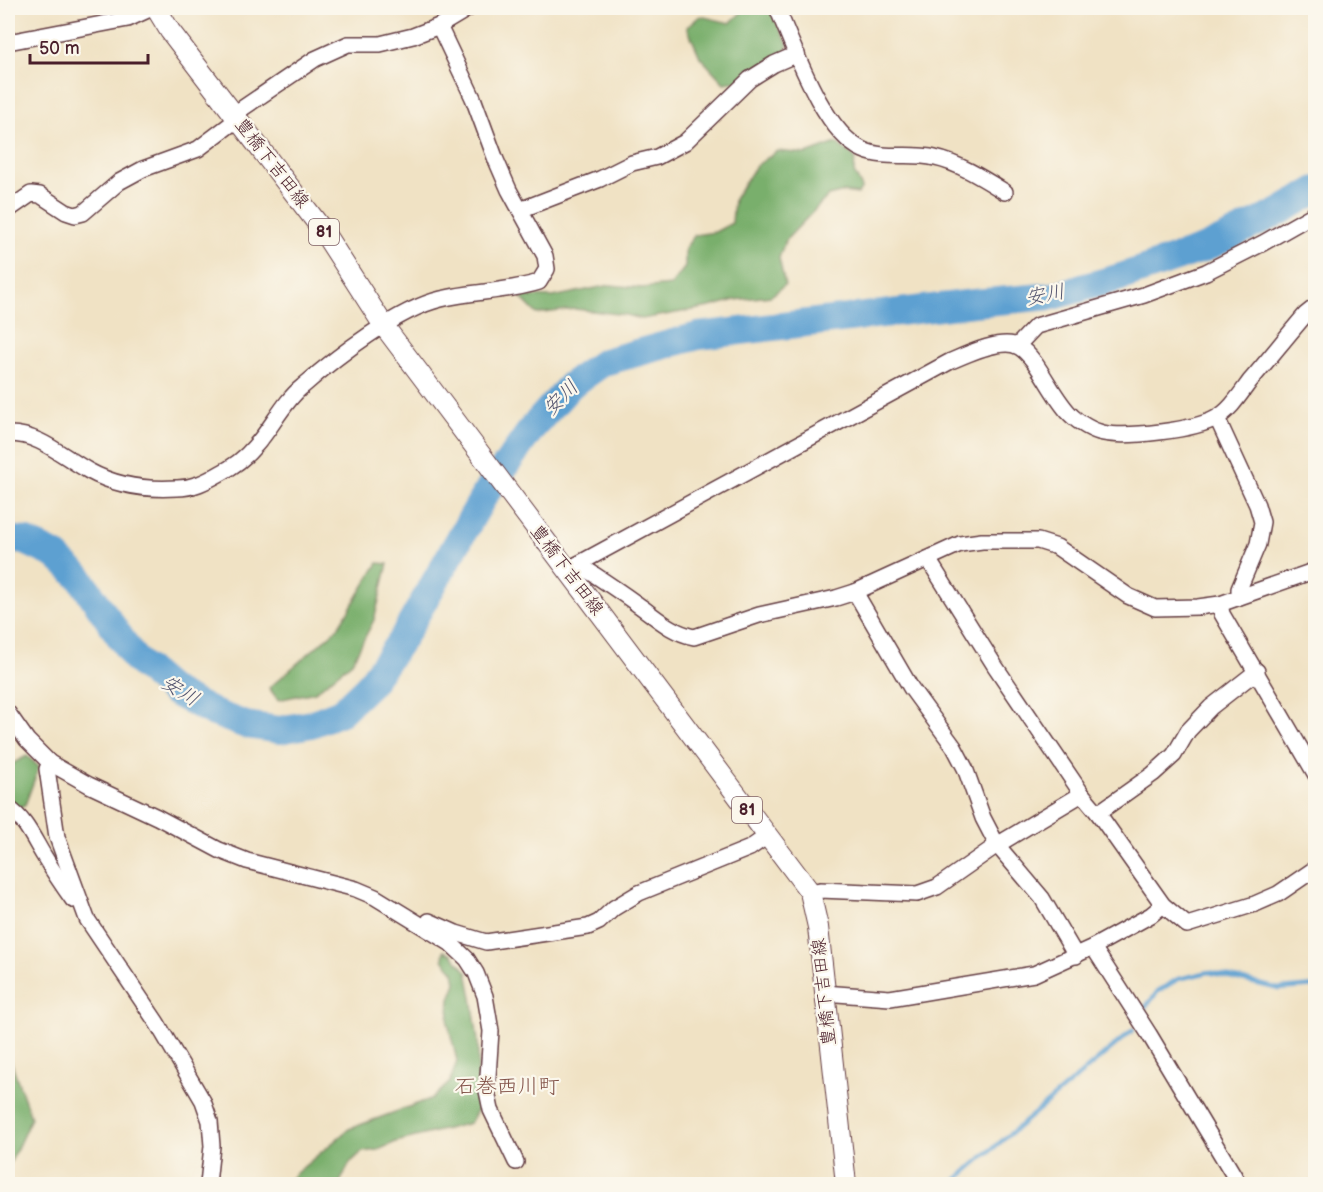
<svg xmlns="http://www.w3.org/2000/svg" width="1323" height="1192" font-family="'Balsamiq Sans','Klee One',sans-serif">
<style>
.forest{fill:#79af6c;stroke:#62674c;stroke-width:1.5}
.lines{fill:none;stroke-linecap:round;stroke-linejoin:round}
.stream{stroke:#5da0d1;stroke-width:4.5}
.river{stroke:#5da0d1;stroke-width:28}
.minor-casing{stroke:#633c42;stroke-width:18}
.major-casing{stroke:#633c42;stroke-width:22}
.minor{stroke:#fff;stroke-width:15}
.major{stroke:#fff;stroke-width:20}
.labels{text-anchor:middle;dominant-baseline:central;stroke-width:4.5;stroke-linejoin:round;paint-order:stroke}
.shield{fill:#fbf7ec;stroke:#7f6065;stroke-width:1.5}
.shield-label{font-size:16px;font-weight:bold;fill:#4a1f2b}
.street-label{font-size:18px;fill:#4a1f2b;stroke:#fbf7ec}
.water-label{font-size:20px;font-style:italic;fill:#52536d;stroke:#fbf7ec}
.quarter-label{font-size:21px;fill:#825248;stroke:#fbf7ec}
</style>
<rect width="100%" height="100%" fill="#fbf7ec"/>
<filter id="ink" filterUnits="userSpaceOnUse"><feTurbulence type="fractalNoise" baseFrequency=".0167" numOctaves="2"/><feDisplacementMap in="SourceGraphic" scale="12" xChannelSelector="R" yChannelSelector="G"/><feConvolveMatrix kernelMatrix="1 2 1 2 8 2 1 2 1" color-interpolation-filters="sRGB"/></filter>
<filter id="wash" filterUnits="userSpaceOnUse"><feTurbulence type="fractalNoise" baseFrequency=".008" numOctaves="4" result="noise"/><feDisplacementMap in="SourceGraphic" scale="24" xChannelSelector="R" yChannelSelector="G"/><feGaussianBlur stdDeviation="1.35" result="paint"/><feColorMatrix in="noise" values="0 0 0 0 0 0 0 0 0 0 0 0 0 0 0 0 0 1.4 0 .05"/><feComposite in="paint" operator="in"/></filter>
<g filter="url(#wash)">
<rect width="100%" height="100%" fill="#f0e2c4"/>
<!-- forest -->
<g class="forest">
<polygon points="746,8 769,8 788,44 785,53 740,81 724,83 700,57 687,27 700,16 730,23"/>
<polygon points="836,143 855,157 854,172 862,188 858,194 844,192 828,196 785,241 779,258 785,285 771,296 735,300 710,307 642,319 626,315 575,309 537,314 521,298 525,296 553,297 610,285 642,288 671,285 685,267 685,248 695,235 715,232 732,223 734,199 756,166 777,151 806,154"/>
<polygon points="378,563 388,564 374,620 352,662 315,692 278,700 269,688 338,628"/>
<polygon points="27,756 39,767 25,805 18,808 8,800 8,766"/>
<polygon points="444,951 452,954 467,972 472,997 478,1041 478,1109 470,1123 396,1142 378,1150 362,1152 350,1163 339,1184 287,1184 294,1175 349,1129 433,1098 450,1082 457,1061 448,1023 450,999 456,983 454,972 443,959"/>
<polygon points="8,1053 31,1118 8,1168"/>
</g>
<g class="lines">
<!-- stream -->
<g class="stream">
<polyline points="1145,1008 1158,991 1178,979 1209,972 1279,989 1316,986"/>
<polyline points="951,1184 1133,1030"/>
</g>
<!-- river -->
<polyline class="river" points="8,539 25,541 55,555 80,578 135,659 172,691 214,713 246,725 280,730 311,724 341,712 369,685 402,639 484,496 533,427 571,385 604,362 698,336 974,303 1053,296 1121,277 1205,248 1281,211 1316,190"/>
</g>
</g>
<g filter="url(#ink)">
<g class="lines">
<!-- minor casing -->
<g class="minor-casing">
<g id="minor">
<path d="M777,8C794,47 823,132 863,150C885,160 912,152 935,158C959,163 984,179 1005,192"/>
<polyline points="8,42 128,19 152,8"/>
<polyline points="8,210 31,194 40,195 66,212 75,215 83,213 119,182 143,169 198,149 231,124 240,110 315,59 348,44 380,44 413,36 439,26 469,8"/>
<polyline points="520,210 600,179 632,163 657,157 685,142 750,79 774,64 797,54"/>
<polyline points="1017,346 1036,326 1144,295 1206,272 1263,243 1316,213"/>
<polyline points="1217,418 1257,505 1262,522 1258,544 1239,589 1239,597"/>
<path d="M8,434C39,433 63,457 89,471C116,486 146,490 177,488C193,488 205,482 219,474C233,467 245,458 255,446C272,428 283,402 303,386C336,357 398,309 441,299C473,291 508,292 539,282L547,269L545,256L509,190L496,160L473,98L439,26"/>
<polyline points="928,559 995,666 1082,794 1098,813 1163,905 1187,925 1255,904 1278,894 1316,868"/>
<path d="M578,564C598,577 618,590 637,604C656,617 670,632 694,637L759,615L836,598L855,592L960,544L982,541H1038L1057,547L1128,596L1155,608L1198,607L1220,604L1316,570"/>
<path d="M569,569L949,362C965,355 1002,337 1019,347C1038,358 1053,399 1072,416C1079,423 1093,431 1103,433C1127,438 1195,430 1216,418C1230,411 1241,393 1250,381C1269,359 1287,336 1306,314L1316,306"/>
<polyline points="855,592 911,688 954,747 965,768 983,818 997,845 1042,898 1076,956"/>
<polyline points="1220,604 1222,614 1316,775"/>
<polyline points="8,713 27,740 50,763 89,785 157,817 219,850 247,861 356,889 375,897 450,943 467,959 476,973 485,996 491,1031 487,1091 491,1110 516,1162"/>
<polyline points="50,763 47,769 57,837 87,919 157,1023 203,1101 210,1121 212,1146 208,1184"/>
<path d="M8,808C25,818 34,840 44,856C53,871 63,886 73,900"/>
<polyline points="1098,813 1153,774 1174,755 1188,731 1211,707 1257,671"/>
<polyline points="810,892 820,890 917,894 937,887 997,845 1082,794"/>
<polyline points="429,921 456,933 486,942 588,927 599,922 614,908 639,893 750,848 767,836"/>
<polyline points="1093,947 1149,1034 1239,1184"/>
<polyline points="824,993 890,998 1034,974 1093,947 1151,915 1163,905"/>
</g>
</g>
<!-- major casing -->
<g class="major-casing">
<polyline id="major" points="156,8 170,31 321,228 384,326 810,892 818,927 846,1184"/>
</g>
<!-- minor -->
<use href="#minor" class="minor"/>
<!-- major -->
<use href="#major" class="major"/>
</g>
</g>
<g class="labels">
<!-- shield labels -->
<g class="shield">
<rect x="309" y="219" width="30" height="26" rx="4.5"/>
<rect x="732" y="797" width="30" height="26" rx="4.5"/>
</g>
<g class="shield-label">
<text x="324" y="232">81</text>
<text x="747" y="810">81</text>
</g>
<!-- street labels -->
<g class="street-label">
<text transform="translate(272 163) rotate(52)">豊橋下吉田線</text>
<text transform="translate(567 570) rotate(53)">豊橋下吉田線</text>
<text transform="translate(824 992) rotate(-96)">豊橋下吉田線</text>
</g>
<!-- water labels -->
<g class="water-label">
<text transform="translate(1045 295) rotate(-11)">安川</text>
<text transform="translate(561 398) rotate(-45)">安川</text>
<text transform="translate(180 691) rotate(31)">安川</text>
</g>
<!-- quarter labels -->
<g class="quarter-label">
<text x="507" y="1086">石巻西川町</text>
</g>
</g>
<!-- margin -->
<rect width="1323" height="1192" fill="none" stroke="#fbf7ec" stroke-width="30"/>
<!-- scale -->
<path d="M30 54v9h118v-9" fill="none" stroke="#4a1f2b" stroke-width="3"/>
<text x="39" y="54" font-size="18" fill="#4a1f2b" stroke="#fbf7ec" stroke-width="4.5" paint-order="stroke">50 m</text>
</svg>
